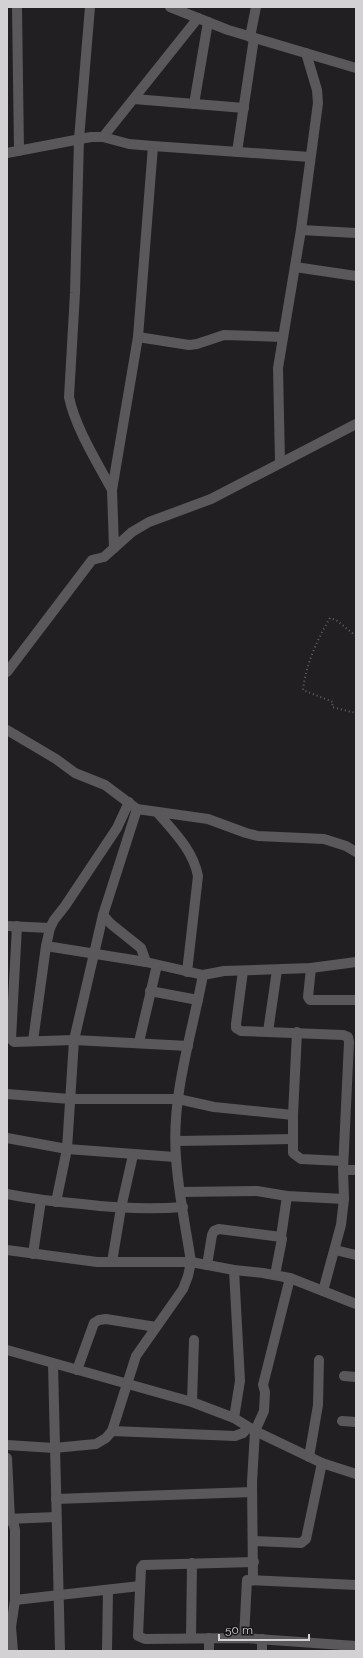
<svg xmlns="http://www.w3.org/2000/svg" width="363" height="1658" font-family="Raleway,sans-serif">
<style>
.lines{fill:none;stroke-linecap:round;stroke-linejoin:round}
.path{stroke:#636063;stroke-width:2;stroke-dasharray:1 3;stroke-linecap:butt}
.minor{stroke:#5a585a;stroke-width:10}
</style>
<rect width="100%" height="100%" fill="#221f23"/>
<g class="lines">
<!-- path -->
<path class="path" d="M356,636L336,620L330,618C317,640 306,664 303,690L333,702L332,707L356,713"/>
<!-- minor -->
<g class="minor">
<polyline points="17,7 19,151"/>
<path d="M90,7L79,139L75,293L69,397C75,427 97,462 112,490"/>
<polyline points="170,7 228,30 356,68"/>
<polyline points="250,37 256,7"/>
<polyline points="134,99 244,108"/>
<polyline points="194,104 208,22"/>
<polyline points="103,137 198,18"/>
<polyline points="237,152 254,38"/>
<polyline points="7,153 91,137 103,137 129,144 153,146 310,157"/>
<polyline points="301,230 356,233"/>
<polyline points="295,267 356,276"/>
<polyline points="138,337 189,345 197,344 224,335 283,337"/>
<polyline points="280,462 278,368 301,230 318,103 317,90 306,53"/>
<polyline points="114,548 112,490 138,337 153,146"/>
<polyline points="7,672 92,560 104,557 132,532 149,522 211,499 356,424"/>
<polyline points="7,730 56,759 75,773 105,785 137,809 208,819 246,833 258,836 324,839 346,846 356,852"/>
<path d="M157,812C174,832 193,850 198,876L187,972"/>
<polyline points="103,915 111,924 141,948 146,962"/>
<polyline points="7,926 50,928"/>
<polyline points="17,926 11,1039 14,1042 74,1040 188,1046"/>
<polyline points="46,946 146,962 203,975 224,971 311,968 356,962"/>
<polyline points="311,968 308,997 310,1000 356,1000"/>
<polyline points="243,971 236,1024 236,1028 241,1031 343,1035 348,1037 349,1042 343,1170 344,1199 341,1225 323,1291"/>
<polyline points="150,991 198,1000"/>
<polyline points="268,1032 277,970"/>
<polyline points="297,1032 293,1115 293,1153 301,1159 343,1161"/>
<polyline points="33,1041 46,946 50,928 54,920 65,906 117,828 129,802"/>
<polyline points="139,1042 157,965"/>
<polyline points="7,1094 70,1099 178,1099 214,1107 293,1115"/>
<polyline points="7,1138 67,1149 175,1157"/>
<polyline points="176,1141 293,1139"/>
<polyline points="343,1170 356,1170"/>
<polyline points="181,1192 257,1191 287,1196 344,1199"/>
<path d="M7,1194C32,1199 57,1202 82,1204C116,1208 149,1210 183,1207"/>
<polyline points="56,1202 67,1149 74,1040 103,915 137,809"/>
<polyline points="7,1250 97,1262 191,1262 234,1270 263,1273 290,1278 356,1304"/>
<polyline points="335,1250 356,1255"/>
<polyline points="33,1254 41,1200"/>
<polyline points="112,1262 121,1208 133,1155"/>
<polyline points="207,1265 212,1235 214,1231 219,1229 281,1237"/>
<polyline points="234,1270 240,1381 234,1418"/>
<polyline points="275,1275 282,1239 281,1237 287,1196"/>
<polyline points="7,1350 192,1402 234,1418 255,1431 322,1463 356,1474"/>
<polyline points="53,1364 60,1651"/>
<polyline points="77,1370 94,1323 99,1320 106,1319 156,1327"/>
<polyline points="344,1376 356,1377"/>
<polyline points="192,1402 194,1340"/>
<polyline points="342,1421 356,1422"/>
<polyline points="112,1431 235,1436 243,1433 248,1427"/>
<path d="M7,1445L54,1448L96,1444L106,1438L112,1431L136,1356L183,1289L188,1276L191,1262C186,1228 178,1192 176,1157C171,1096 192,1034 203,975"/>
<polyline points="309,1457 318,1405 319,1360"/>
<polyline points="7,1458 10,1519 14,1525 15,1530 15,1600 11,1627 13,1651"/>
<polyline points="56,1499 252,1492"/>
<polyline points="7,1519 56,1517"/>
<polyline points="253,1541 301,1543 306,1539 322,1463"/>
<polyline points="254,1562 143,1565 141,1568 138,1636 145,1639 244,1638 356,1646"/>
<polyline points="253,1579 252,1482 255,1431 264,1411 265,1392 263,1385 290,1278"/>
<polyline points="15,1600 140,1586"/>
<polyline points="191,1638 192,1563"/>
<polyline points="244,1638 247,1580 356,1585"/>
<polyline points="107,1651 108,1590"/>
<polyline points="209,1651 209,1638"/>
<polyline points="262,1651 262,1639"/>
</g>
</g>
<!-- border -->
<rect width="363" height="1658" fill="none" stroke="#d4d1d4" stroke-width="16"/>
<!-- scale -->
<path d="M219 1634v6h90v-6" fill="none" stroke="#d4d1d4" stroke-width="2"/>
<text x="225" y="1634" font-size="12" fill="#d4d1d4" stroke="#19161a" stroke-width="3" paint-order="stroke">50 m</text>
</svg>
